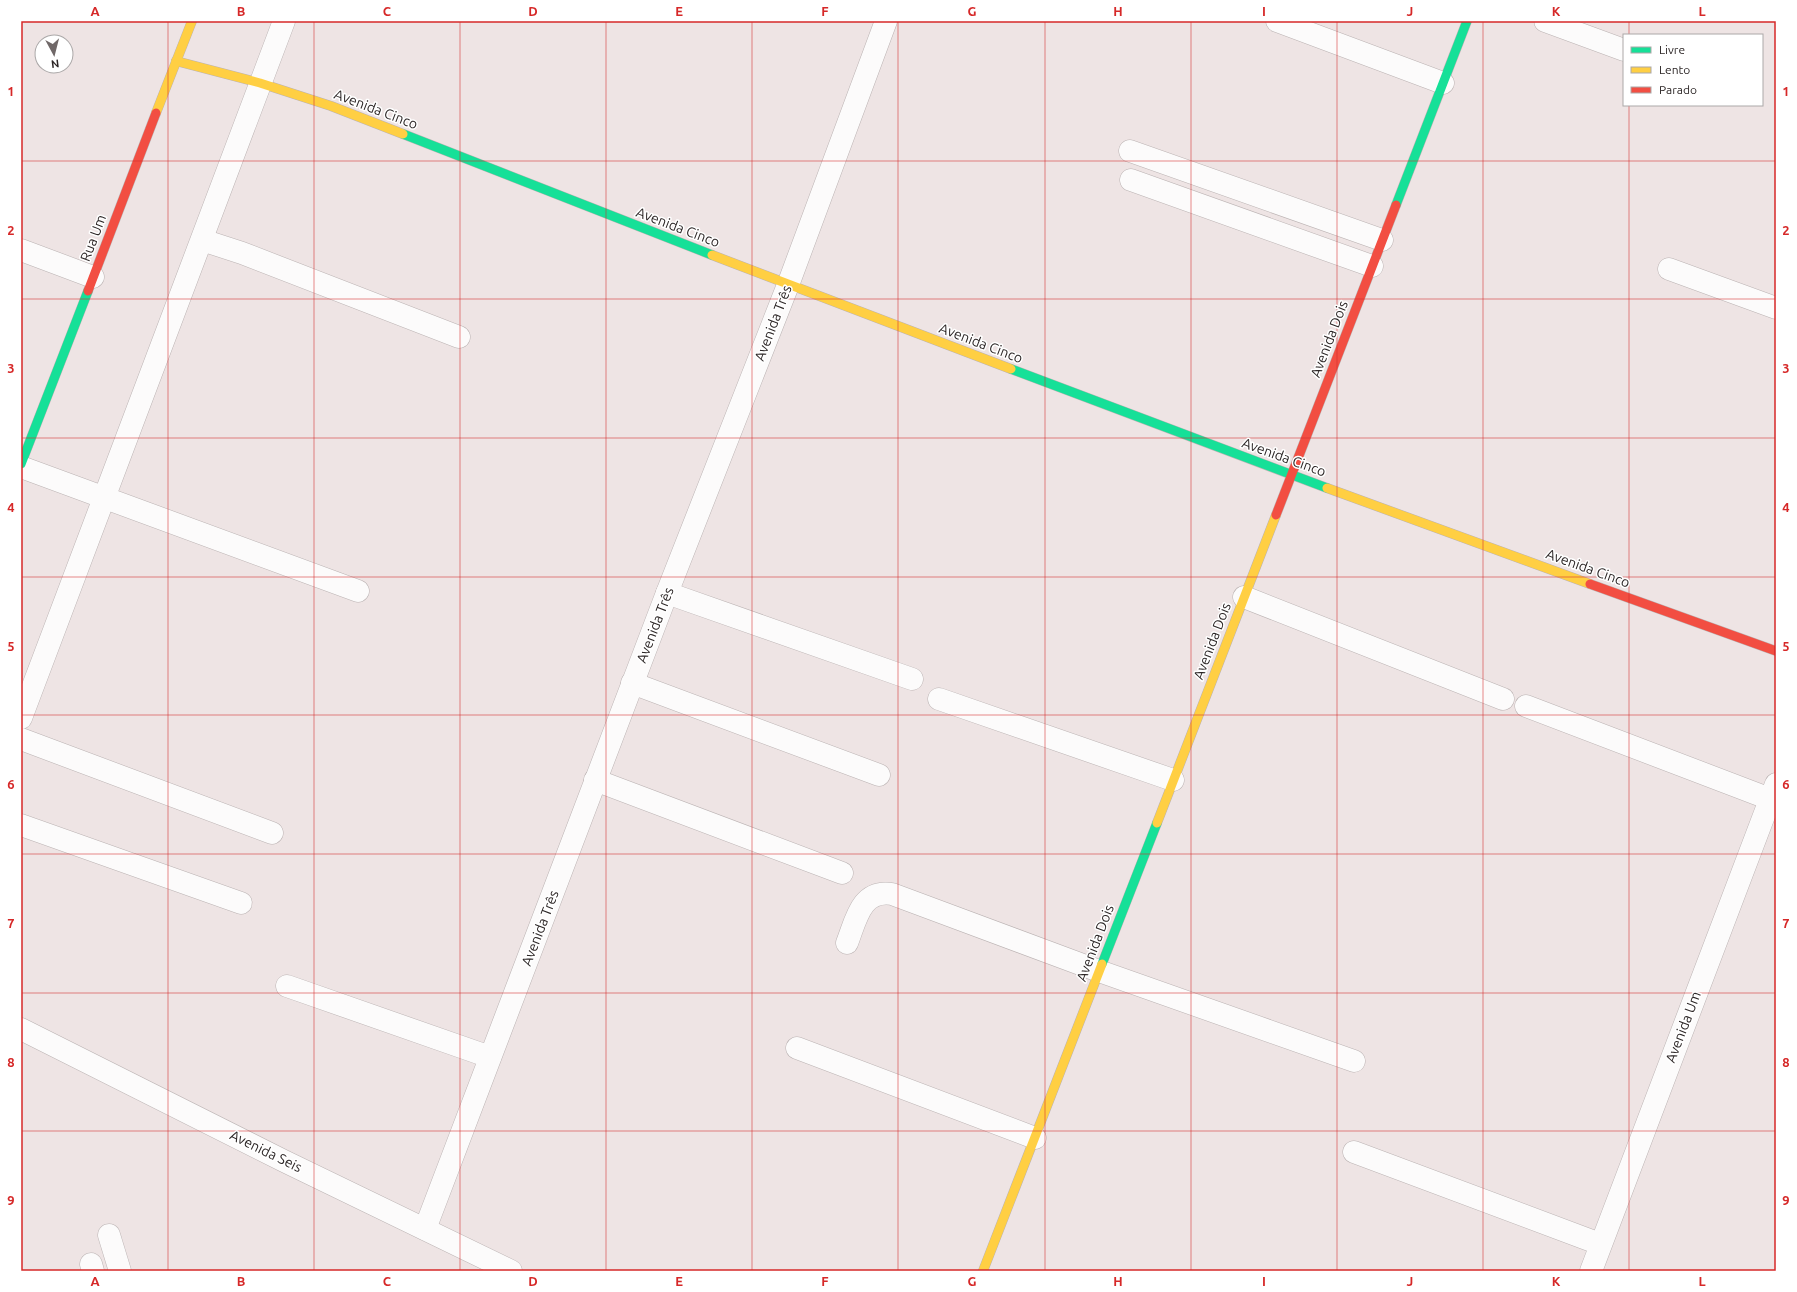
<svg xmlns="http://www.w3.org/2000/svg" width="1797" height="1292" font-family="Ubuntu,sans-serif">
<style>
.lines{fill:none;stroke-linecap:round;stroke-linejoin:round}
.street-casing{stroke:#bbb3b3;stroke-width:23}
.fast-casing{stroke:#bbb3b3;stroke-width:10}
.slow-casing{stroke:#bbb3b3;stroke-width:10}
.jam-casing{stroke:#bbb3b3;stroke-width:10}
.street{stroke:#fcfbfb;stroke-width:22}
.fast{stroke:#16e098;stroke-width:9}
.slow{stroke:#ffcf43;stroke-width:9}
.jam{stroke:#f24e42;stroke-width:9}
.grid{fill:none;stroke:#d62828;stroke-width:1;stroke-opacity:0.55}
.labels{text-anchor:middle;dominant-baseline:central;stroke-width:3;stroke-linejoin:round;paint-order:stroke}
.street-label{font-size:14px;fill:#2c2626;stroke:#fff}
.neatline{fill:none;stroke:#d62828;stroke-width:1.5}
.grid-label{font-size:13px;text-anchor:middle;font-weight:bold;fill:#d62828}
</style>
<rect width="100%" height="100%" fill="#eee4e4"/>
<g class="lines">
<!-- street casing -->
<g class="street-casing">
<g id="street">
<polyline points="1277,21 1443,83"/>
<polyline points="1545,21 1624,50"/>
<polyline points="1130,151 1382,240"/>
<polyline points="1131,180 1372,266"/>
<polyline points="202,240 242,253 459,337"/>
<polyline points="21,250 93,277"/>
<polyline points="1669,269 1776,308"/>
<polyline points="21,467 358,591"/>
<polyline points="667,593 912,679"/>
<polyline points="1244,597 1503,699"/>
<polyline points="632,683 879,775"/>
<polyline points="939,699 1173,780"/>
<polyline points="1526,706 1770,799"/>
<polyline points="21,718 284,21"/>
<polyline points="21,739 272,833"/>
<polyline points="595,780 842,873"/>
<polyline points="21,825 241,903"/>
<path d="M847,943C856,920 861,889 892,894L1099,971L1354,1061"/>
<polyline points="287,986 490,1057"/>
<polyline points="21,1029 284,1161 511,1271"/>
<polyline points="797,1048 1035,1138"/>
<polyline points="1354,1152 1600,1244"/>
<polyline points="425,1229 667,593 788,285 886,21"/>
<polyline points="109,1235 120,1271"/>
<polyline points="91,1264 93,1271"/>
<polyline points="1591,1271 1776,784"/>
</g>
</g>
<!-- fast casing -->
<g class="fast-casing">
<g id="fast">
<polyline points="403,134 712,255"/>
<polyline points="1396,205 1467,21"/>
<polyline points="1011,369 1327,488"/>
<polyline points="21,464 88,291"/>
<polyline points="1102,964 1157,823"/>
</g>
</g>
<!-- slow casing -->
<g class="slow-casing">
<g id="slow">
<polyline points="176,61 260,83 331,106 403,134"/>
<polyline points="156,113 192,21"/>
<polyline points="712,255 1011,369"/>
<polyline points="1327,488 1590,584"/>
<polyline points="1157,823 1276,515"/>
<polyline points="983,1271 1102,964"/>
</g>
</g>
<!-- jam casing -->
<g class="jam-casing">
<g id="jam">
<polyline points="88,291 156,113"/>
<polyline points="1276,515 1396,205"/>
<polyline points="1590,584 1776,651"/>
</g>
</g>
<!-- street -->
<use href="#street" class="street"/>
<!-- fast -->
<use href="#fast" class="fast"/>
<!-- slow -->
<use href="#slow" class="slow"/>
<!-- jam -->
<use href="#jam" class="jam"/>
</g>
<!-- grid -->
<path class="grid" d="M168,21V1271M314,21V1271M460,21V1271M606,21V1271M752,21V1271M898,21V1271M1045,21V1271M1191,21V1271M1337,21V1271M1483,21V1271M1629,21V35M1629,105V1271M21,161H1776M21,299H1776M21,438H1776M21,577H1776M21,715H1776M21,854H1776M21,993H1776M21,1131H1776"/>
<g class="labels">
<!-- street labels -->
<g class="street-label">
<text transform="translate(376 109) rotate(21)">Avenida Cinco</text>
<text transform="translate(678 227) rotate(21)">Avenida Cinco</text>
<text transform="translate(93 238) rotate(-69)">Rua Um</text>
<text transform="translate(773 323) rotate(-69)">Avenida Três</text>
<text transform="translate(1329 339) rotate(-69)">Avenida Dois</text>
<text transform="translate(981 343) rotate(21)">Avenida Cinco</text>
<text transform="translate(1284 457) rotate(20)">Avenida Cinco</text>
<text transform="translate(1588 568) rotate(20)">Avenida Cinco</text>
<text transform="translate(655 625) rotate(-69)">Avenida Três</text>
<text transform="translate(1212 641) rotate(-69)">Avenida Dois</text>
<text transform="translate(540 928) rotate(-69)">Avenida Três</text>
<text transform="translate(1095 943) rotate(-69)">Avenida Dois</text>
<text transform="translate(1683 1027) rotate(-69)">Avenida Um</text>
<text transform="translate(266 1151) rotate(26)">Avenida Seis</text>
</g>
</g>
<!-- border -->
<rect width="1797" height="1292" fill="none" stroke="#ffffff" stroke-width="44"/>
<!-- legend -->
<rect x="1623" y="34" width="140" height="72" fill="#ffffff" stroke="#aba8a8"/>
<rect x="1631" y="47" width="20" height="6" fill="#16e098" stroke="#aba8a8"/>
<text x="1659" y="54" font-size="12" fill="#2c2626">Livre</text>
<rect x="1631" y="67" width="20" height="6" fill="#ffcf43" stroke="#aba8a8"/>
<text x="1659" y="74" font-size="12" fill="#2c2626">Lento</text>
<rect x="1631" y="87" width="20" height="6" fill="#f24e42" stroke="#aba8a8"/>
<text x="1659" y="94" font-size="12" fill="#2c2626">Parado</text>
<!-- north arrow -->
<g transform="translate(54 54) rotate(173)"><circle r="19" fill="#ffffff" stroke="#aba8a8"/>
<path d="M0-3L7 15L0 10L-7 15Z" fill="#706868"/>
<text y="-6" font-size="11" font-weight="bold" text-anchor="middle" fill="#2c2626">N</text>
</g>
<rect x="22" y="22" width="1753" height="1248" class="neatline"/>
<g class="grid-label">
<text x="95" y="16">A</text>
<text x="241" y="16">B</text>
<text x="387" y="16">C</text>
<text x="533" y="16">D</text>
<text x="679" y="16">E</text>
<text x="825" y="16">F</text>
<text x="972" y="16">G</text>
<text x="1118" y="16">H</text>
<text x="1264" y="16">I</text>
<text x="1410" y="16">J</text>
<text x="1556" y="16">K</text>
<text x="1702" y="16">L</text>
<text x="11" y="96">1</text>
<text x="1786" y="96">1</text>
<text x="11" y="235">2</text>
<text x="1786" y="235">2</text>
<text x="11" y="373">3</text>
<text x="1786" y="373">3</text>
<text x="11" y="512">4</text>
<text x="1786" y="512">4</text>
<text x="11" y="651">5</text>
<text x="1786" y="651">5</text>
<text x="11" y="789">6</text>
<text x="1786" y="789">6</text>
<text x="11" y="928">7</text>
<text x="1786" y="928">7</text>
<text x="11" y="1067">8</text>
<text x="1786" y="1067">8</text>
<text x="11" y="1205">9</text>
<text x="1786" y="1205">9</text>
<text x="95" y="1286">A</text>
<text x="241" y="1286">B</text>
<text x="387" y="1286">C</text>
<text x="533" y="1286">D</text>
<text x="679" y="1286">E</text>
<text x="825" y="1286">F</text>
<text x="972" y="1286">G</text>
<text x="1118" y="1286">H</text>
<text x="1264" y="1286">I</text>
<text x="1410" y="1286">J</text>
<text x="1556" y="1286">K</text>
<text x="1702" y="1286">L</text>
</g>
</svg>
